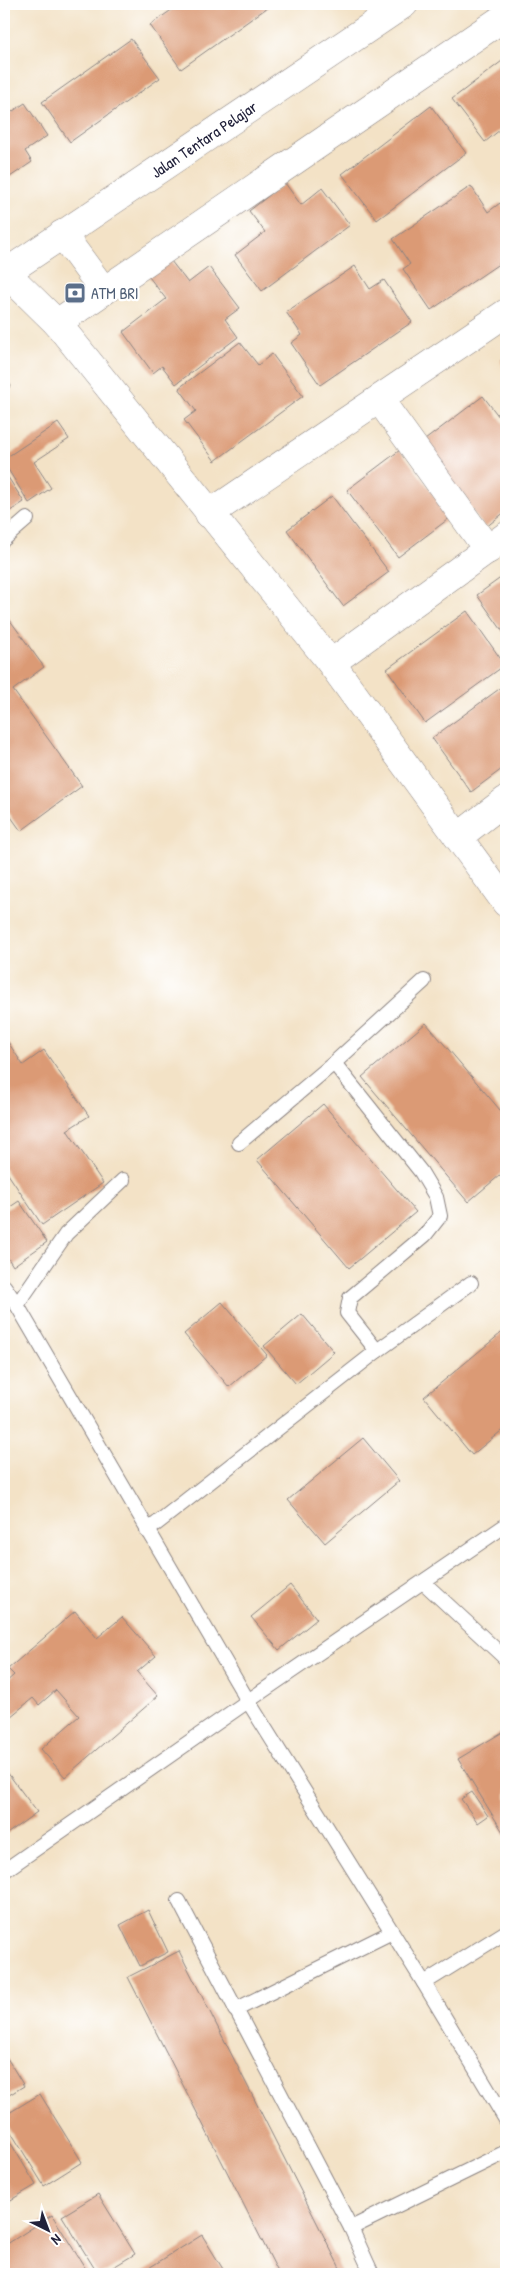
<svg xmlns="http://www.w3.org/2000/svg" width="510" height="2278" font-family="'Patrick Hand',sans-serif">
<style>
.building{fill:#db9a75}
.lines{fill:none;stroke-linecap:round;stroke-linejoin:round}
.lane-casing{stroke:#8a8280;stroke-width:16}
.street-casing{stroke:#8a8280;stroke-width:29}
.secondary-casing{stroke:#8a8280;stroke-width:29}
.lane{stroke:#fff;stroke-width:14}
.street{stroke:#fff;stroke-width:28}
.secondary{stroke:#fff;stroke-width:28}
.labels{text-anchor:middle;dominant-baseline:central;stroke-width:4.5;stroke-linejoin:round;paint-order:stroke}
.street-label{font-size:16px;fill:#22223b;stroke:#fff}
.service-label{font-size:16px;fill:#4e5e75;stroke:#fff;text-anchor:start}
</style>
<rect width="100%" height="100%" fill="#fff"/>
<filter id="ink" filterUnits="userSpaceOnUse"><feTurbulence type="fractalNoise" baseFrequency=".02" numOctaves="2"/><feDisplacementMap in="SourceGraphic" scale="10" xChannelSelector="R" yChannelSelector="G"/><feConvolveMatrix kernelMatrix="1 2 1 2 8 2 1 2 1" color-interpolation-filters="sRGB"/></filter>
<filter id="wash" filterUnits="userSpaceOnUse"><feTurbulence type="fractalNoise" baseFrequency=".0096" numOctaves="4" result="noise"/><feDisplacementMap in="SourceGraphic" scale="20" xChannelSelector="R" yChannelSelector="G"/><feGaussianBlur stdDeviation="1.12" result="paint"/><feColorMatrix in="noise" values="0 0 0 0 0 0 0 0 0 0 0 0 0 0 0 0 0 1.4 0 .05"/><feComposite in="paint" operator="in"/></filter>
<g filter="url(#wash)">
<rect width="100%" height="100%" fill="#f3e2c6"/>
<g id="blocks">
<!-- building -->
<g class="building">
<polygon points="180,4 269,4 271,5 181,69 150,25"/>
<polygon points="131,39 160,78 70,142 42,102"/>
<polygon points="506,58 506,125 485,142 452,99"/>
<polygon points="25,103 47,136 25,151 32,162 4,181 4,117"/>
<polygon points="431,106 466,153 377,220 342,174"/>
<polygon points="285,183 301,205 322,188 350,225 262,291 235,255 265,232 249,211"/>
<polygon points="471,186 488,212 500,203 506,212 506,259 431,310 403,269 410,264 393,239"/>
<polygon points="171,261 188,283 209,267 240,308 225,319 238,337 176,384 162,366 153,373 123,332 166,299 149,277"/>
<polygon points="355,266 370,289 384,280 412,322 320,385 291,343 302,335 286,312"/>
<polygon points="240,342 258,365 272,354 303,396 215,461 184,420 196,411 179,388"/>
<polygon points="506,359 506,379 501,360"/>
<polygon points="4,375 11,386 4,391"/>
<polygon points="483,396 506,426 506,511 485,528 421,443"/>
<polygon points="58,423 69,439 34,462 51,488 29,503 4,463 4,459"/>
<polygon points="400,450 451,517 398,557 347,490"/>
<polygon points="4,471 24,502 4,515"/>
<polygon points="332,496 389,572 343,606 287,530"/>
<polygon points="506,574 506,636 477,595"/>
<polygon points="467,611 505,665 425,723 387,669"/>
<polygon points="4,612 44,667 13,690 82,786 21,831 4,807"/>
<polygon points="506,684 506,766 471,792 432,738"/>
<polygon points="426,1023 506,1117 506,1170 468,1202 362,1077"/>
<polygon points="4,1036 23,1065 44,1050 89,1116 67,1130 103,1183 42,1225 4,1168"/>
<polygon points="323,1104 416,1212 349,1268 257,1160"/>
<polygon points="19,1201 47,1242 13,1266 4,1252 4,1211"/>
<polygon points="222,1302 267,1355 229,1387 184,1334"/>
<polygon points="302,1314 334,1352 296,1384 264,1346"/>
<polygon points="506,1329 506,1427 472,1455 424,1397"/>
<polygon points="363,1438 399,1481 325,1543 288,1500"/>
<polygon points="290,1585 317,1619 279,1650 251,1617"/>
<polygon points="75,1611 97,1638 122,1617 156,1656 137,1672 158,1696 65,1777 41,1749 79,1716 56,1690 39,1705 33,1698 4,1722 4,1684 14,1675 8,1669"/>
<polygon points="506,1730 506,1837 458,1759"/>
<polygon points="4,1768 37,1812 4,1836"/>
<polygon points="472,1792 488,1816 478,1823 461,1799"/>
<polygon points="148,1910 168,1952 140,1966 120,1925"/>
<polygon points="179,1951 343,2274 279,2274 128,1977"/>
<polygon points="4,2053 24,2086 4,2098"/>
<polygon points="40,2094 82,2162 44,2186 4,2121 4,2116"/>
<polygon points="4,2132 36,2185 4,2204"/>
<polygon points="98,2194 135,2254 102,2274 98,2274 62,2216"/>
<polygon points="52,2215 89,2274 4,2274 4,2246"/>
<polygon points="202,2235 226,2274 139,2274"/>
</g>
</g>
</g>
<g filter="url(#ink)">
<use href="#blocks" fill-opacity="0" stroke="#8a8280" stroke-width="1"/>
<g class="lines">
<!-- lane casing -->
<g class="lane-casing">
<g id="lane">
<polyline points="4,539 27,519"/>
<polyline points="334,1063 421,1172 436,1197 440,1216 425,1235 350,1298 347,1313 377,1351"/>
<polyline points="239,1143 334,1063 424,981"/>
<polyline points="4,1286 17,1305 248,1701 424,1983 506,2120"/>
<polyline points="17,1305 66,1234 123,1180"/>
<polyline points="147,1531 377,1351 471,1283"/>
<polyline points="423,1582 506,1659"/>
<polyline points="4,1871 248,1701 506,1525"/>
<polyline points="179,1901 351,2228 372,2274"/>
<polyline points="424,1983 506,1932"/>
<polyline points="235,2010 392,1932"/>
<polyline points="351,2228 506,2152"/>
</g>
</g>
<!-- street casing -->
<g class="street-casing">
<g id="street">
<polyline points="62,234 104,291"/>
<polyline points="4,271 57,323 331,663 506,903"/>
<polyline points="57,323 506,16"/>
<polyline points="379,399 488,550"/>
<polyline points="209,514 506,313"/>
<polyline points="331,663 506,536"/>
<polyline points="458,837 506,800"/>
</g>
</g>
<!-- secondary casing -->
<g class="secondary-casing">
<g id="secondary">
<path id="s1" d="M4,274L404,4"/>
</g>
</g>
<!-- lane -->
<use href="#lane" class="lane"/>
<!-- street -->
<use href="#street" class="street"/>
<!-- secondary -->
<use href="#secondary" class="secondary"/>
</g>
</g>
<!-- icons -->
<defs>
<g id="bank-square" transform="scale(1.125)"><rect x="-9" y="-9" width="18" height="18" rx="4" fill="#5c6f8a" stroke="#fff"/><path d="M-6-4H6V4H-6ZM0-2.3a2.3 2.3 0 1 0 0 4.6a2.3 2.3 0 1 0 0-4.6Z" fill="#fff"/></g>
</defs>
<g fill-rule="evenodd">
<use href="#bank-square" x="75" y="293"/>
</g>
<g class="labels">
<!-- street labels -->
<g class="street-label">
<text stroke="none"><textPath href="#s1" startOffset="241">Jalan Tentara Pelajar</textPath></text>
</g>
<!-- service labels -->
<g class="service-label">
<text x="91" y="293">ATM BRI</text>
</g>
</g>
<!-- margin -->
<rect width="510" height="2278" fill="none" stroke="#fff" stroke-width="20"/>
<!-- north arrow -->
<g transform="translate(48 2230) rotate(138)" stroke="#ffffff" stroke-width="4" paint-order="stroke">
<path d="M0-4L9 19L0 12L-9 19Z" fill="#22223b"/>
<text y="-8" font-size="14" font-weight="bold" text-anchor="middle" fill="#22223b">N</text>
</g>
</svg>
